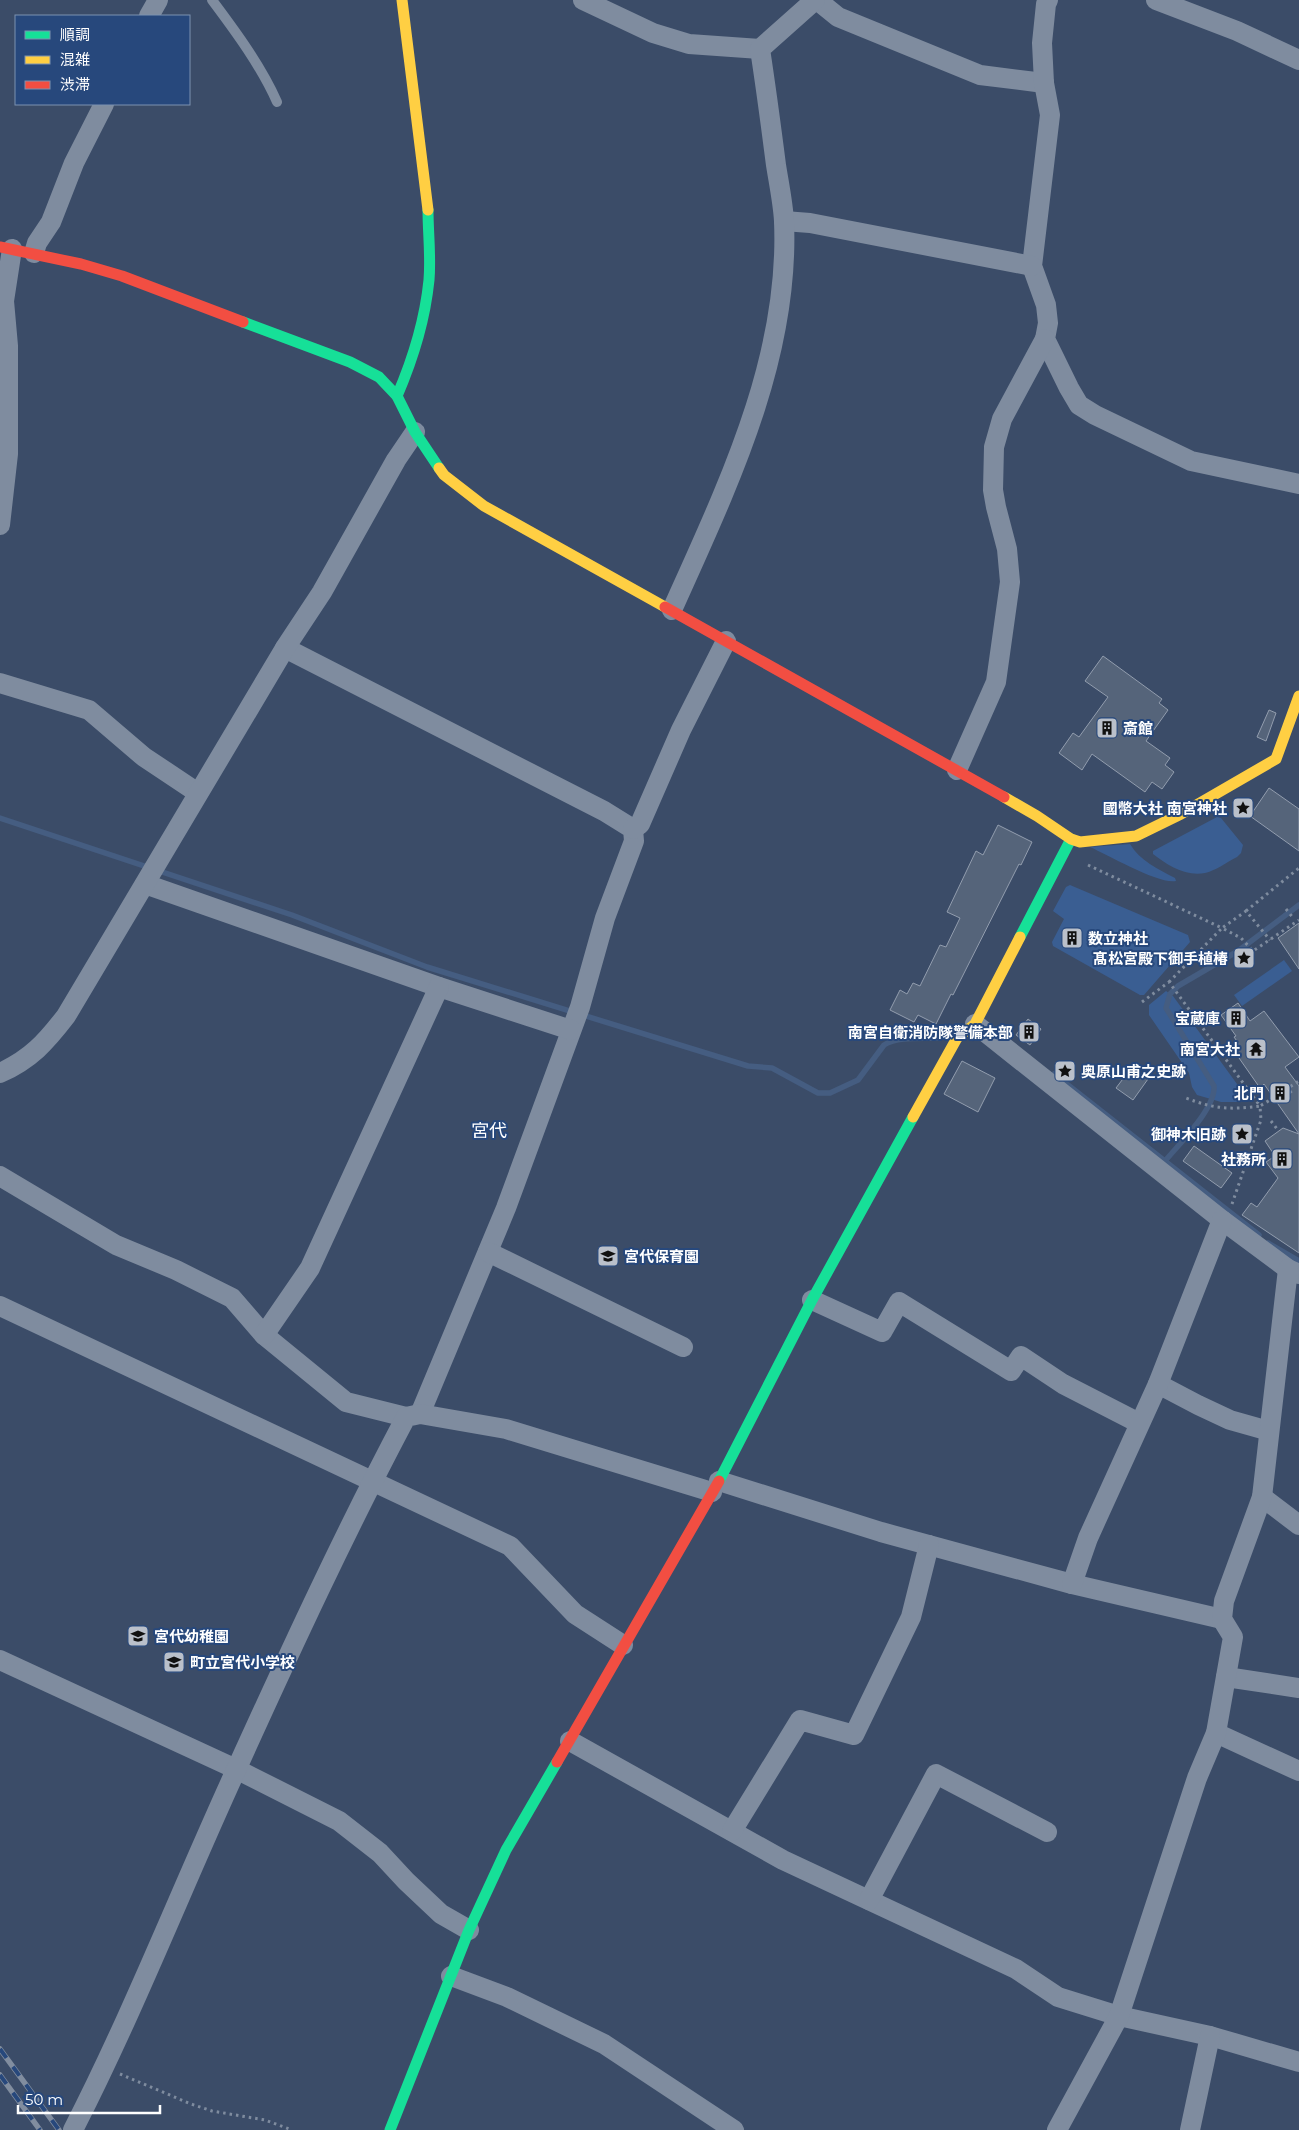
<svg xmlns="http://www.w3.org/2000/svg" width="1299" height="2130" font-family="Montserrat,'Noto Sans JP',sans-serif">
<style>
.green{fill:#3a5e92}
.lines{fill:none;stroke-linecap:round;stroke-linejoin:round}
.stream{stroke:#455d81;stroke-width:5.5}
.building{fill:#55647a;stroke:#929dae}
.path{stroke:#7f8c9f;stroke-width:3;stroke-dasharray:2.5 4;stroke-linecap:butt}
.lane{stroke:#7f8c9f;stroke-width:10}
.street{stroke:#7f8c9f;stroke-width:20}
.fast{stroke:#16e098;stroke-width:11}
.slow{stroke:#ffcf43;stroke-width:11}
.jam{stroke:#f24e42;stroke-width:11}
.rail-casing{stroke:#818d9f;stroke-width:5.5}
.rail{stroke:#27487c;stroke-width:4;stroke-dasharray:11;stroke-linecap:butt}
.labels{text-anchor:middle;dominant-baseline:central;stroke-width:4;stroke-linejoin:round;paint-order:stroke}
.poi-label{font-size:15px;font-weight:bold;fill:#fff;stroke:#27487c;text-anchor:end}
.quarter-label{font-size:18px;fill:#fff;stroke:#27487c}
</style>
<rect width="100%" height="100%" fill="#3b4c68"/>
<!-- green -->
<g class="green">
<path d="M1217,817L1221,818L1243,845L1241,853L1237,857C1227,862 1215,871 1205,873C1186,877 1167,865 1153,854V851Z"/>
<path d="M1130,844C1140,861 1158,869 1175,878L1176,881C1160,885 1108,855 1090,847Z"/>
<polygon points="1070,885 1188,935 1190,942 1144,995 1140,995 1053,946 1052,942 1064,919 1053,911 1066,887"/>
<polygon points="1284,960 1292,971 1242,1006 1234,995"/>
<polygon points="1166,991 1173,996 1245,1095 1241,1102 1221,1102 1197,1095 1192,1087 1189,1073 1149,1015 1149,1005"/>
</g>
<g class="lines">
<!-- stream -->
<g class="stream">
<path d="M0,818L292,915L427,967L748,1066L772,1068L818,1093H830L858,1080L884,1045C899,1036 922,1039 939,1038"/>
<polyline points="1054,1074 1259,1235"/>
<path d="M1165,1161C1179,1144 1216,1108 1214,1086L1166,1008L1170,994L1178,986L1238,951L1299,905"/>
<polyline points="1268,1243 1299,1261"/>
</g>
</g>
<!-- building -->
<g class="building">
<polygon points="1103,656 1162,699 1159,703 1168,710 1146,741 1170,758 1165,765 1174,772 1162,789 1152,782 1145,792 1092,754 1082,770 1059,753 1073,733 1079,737 1108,697 1085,681"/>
<polygon points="1269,710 1276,713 1266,741 1257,737"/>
<polygon points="1269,788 1299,809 1299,851 1250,816"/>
<polygon points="998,825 1032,842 1021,865 1019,864 953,995 951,994 936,1024 918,1015 914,1022 890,1010 900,990 907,994 913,983 920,986 940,945 946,947 960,918 947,912 976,851 983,855"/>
<polygon points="1299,923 1299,969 1278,938"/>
<polygon points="1238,1003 1250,1021 1264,1011 1299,1057 1285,1067 1299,1086 1299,1134 1264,1084 1260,1088 1232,1048 1239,1044 1234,1037 1236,1036 1221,1015"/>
<polygon points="1028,1019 1041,1029 1030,1045 1016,1035"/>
<polygon points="962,1061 995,1078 978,1112 944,1094"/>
<polygon points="1132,1067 1148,1079 1133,1100 1116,1088"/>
<polygon points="1283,1128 1299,1134 1299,1253 1242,1215 1251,1203 1257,1207 1278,1178 1266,1162 1275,1156 1265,1141"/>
<polygon points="1194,1146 1232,1173 1221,1188 1183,1161"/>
</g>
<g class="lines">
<!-- path -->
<g class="path">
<polyline points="1088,865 1222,928 1246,911 1270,940"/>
<polyline points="1286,909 1294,919"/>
<polyline points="1246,911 1299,868"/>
<polyline points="1169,982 1222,928 1241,938 1253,951 1299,920"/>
<path d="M1142,1002L1169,982L1260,1106C1231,1110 1214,1109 1186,1098"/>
<polyline points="1285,1090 1299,1081"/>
<polyline points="1290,1091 1292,1094"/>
<polyline points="1271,1121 1277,1129"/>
<polyline points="1232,1204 1261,1120 1260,1106 1275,1097"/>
<polyline points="120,2074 191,2104 212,2111 265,2120 292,2130"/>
</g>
<!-- lane -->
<path class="lane" d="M212,0C236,32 261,66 277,102"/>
<!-- street -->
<g class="street">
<polyline points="583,0 653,33 689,44 760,49"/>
<polyline points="817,0 838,17 980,75 1044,83"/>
<polyline points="1048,0 1046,4 1042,43 1044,83 1050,115 1032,266 1046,305 1048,323 1045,339 1069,388 1079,405 1095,415 1191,461 1299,484"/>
<polyline points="1156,0 1237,31 1299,60"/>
<polyline points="149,16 158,0"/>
<polyline points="784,221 810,223 1032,266"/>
<polyline points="34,253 37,243 51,222 74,163 104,104"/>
<polyline points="0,525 8,454 8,346 4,301 12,249"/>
<path d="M672,610C727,487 790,359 784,221C783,203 779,184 776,165C771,126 766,88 760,49L815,0"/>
<polyline points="285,648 604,811 633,829 634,841 605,918 580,1007 506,1208 420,1414"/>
<polyline points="0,683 89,710 144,757 198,793"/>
<polyline points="957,770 996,682 1010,582 1007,549 996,507 993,490 994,447 1002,419 1045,339"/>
<polyline points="633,829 640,824 681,730 726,641"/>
<polyline points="145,884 439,987 571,1030"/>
<polyline points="975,1024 1222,1220 1288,1269 1299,1274"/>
<path d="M0,1073C31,1059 46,1042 66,1016L285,648L322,592L396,460L415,432"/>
<polyline points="0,1176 116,1245 176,1270 232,1298 264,1335 346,1402 406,1417"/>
<polyline points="488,1252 683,1347"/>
<polyline points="812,1300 882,1332 899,1302 1011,1371 1021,1356 1063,1384 1139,1423"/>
<polyline points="0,1306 510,1546 575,1614 623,1645"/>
<polyline points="264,1335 310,1268 439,987"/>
<polyline points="1158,1384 1198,1405 1230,1420 1269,1431"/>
<polyline points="719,1481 881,1532 1072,1584 1222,1619"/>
<polyline points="1262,1497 1299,1525"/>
<polyline points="1072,1584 1088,1538 1158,1384 1222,1220"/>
<polyline points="0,1660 236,1769 339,1821 380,1853 406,1881 441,1914 469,1930"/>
<polyline points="1226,1677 1299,1688"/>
<polyline points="1216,1733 1299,1771"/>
<polyline points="570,1741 783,1860 1016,1969 1058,1997 1119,2016 1210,2036 1299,2062"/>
<polyline points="732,1831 800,1720 854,1735 911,1617 929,1545"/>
<polyline points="869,1900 936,1774 1047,1832"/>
<polyline points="451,1976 507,1997 604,2044 734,2130"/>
<path d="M73,2130C133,2013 181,1890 236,1770C290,1651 345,1532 406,1417L420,1414L506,1429L712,1492"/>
<polyline points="1057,2130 1119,2016 1197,1778 1216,1733 1233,1637 1222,1619 1224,1601 1262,1497 1288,1269"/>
<polyline points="1190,2130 1210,2036"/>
</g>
<!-- fast -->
<g class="fast">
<polyline points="243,322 350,362 379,377 397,396 415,432 439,468"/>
<path d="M397,396C413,359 425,320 429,280C431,257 428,233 428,210"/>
<polyline points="1020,937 1071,839"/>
<polyline points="719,1481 812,1300 913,1117"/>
<polyline points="390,2130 469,1930 506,1850 557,1762"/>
</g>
<!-- slow -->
<g class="slow">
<polyline points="402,0 428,210"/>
<polyline points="439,468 444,475 484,506 665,607"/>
<polyline points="1004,797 1037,816 1071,839 1080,842 1136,836 1181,814 1276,759 1299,696"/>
<polyline points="913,1117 957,1038 975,1024 1020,937"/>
</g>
<!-- jam -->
<g class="jam">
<polyline points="0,247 81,264 122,276 243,322"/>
<polyline points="665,607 1004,797"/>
<polyline points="557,1762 719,1481"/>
</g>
<!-- rail casing -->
<g class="rail-casing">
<g id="rail">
<polyline points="0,2049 59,2130"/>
<polyline points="0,2075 40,2130"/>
</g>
</g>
<!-- rail -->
<use href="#rail" class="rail"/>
</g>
<!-- icons -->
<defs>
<g id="building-square" transform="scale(1.125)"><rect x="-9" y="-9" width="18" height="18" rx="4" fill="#bac0ca" stroke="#27487c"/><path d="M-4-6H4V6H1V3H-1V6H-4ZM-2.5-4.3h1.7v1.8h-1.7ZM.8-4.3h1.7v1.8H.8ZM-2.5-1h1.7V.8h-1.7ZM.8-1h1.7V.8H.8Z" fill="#111"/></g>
<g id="sight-square" transform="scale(1.125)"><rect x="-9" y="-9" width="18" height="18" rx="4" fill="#bac0ca" stroke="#27487c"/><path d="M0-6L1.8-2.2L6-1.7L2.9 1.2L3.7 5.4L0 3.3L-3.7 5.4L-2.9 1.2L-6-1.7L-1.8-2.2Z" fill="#111"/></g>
<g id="temple-square" transform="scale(1.125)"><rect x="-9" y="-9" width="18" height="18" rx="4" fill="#bac0ca" stroke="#27487c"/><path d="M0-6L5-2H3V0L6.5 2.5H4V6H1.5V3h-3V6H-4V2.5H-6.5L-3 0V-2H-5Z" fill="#111"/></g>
<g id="school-square" transform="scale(1.125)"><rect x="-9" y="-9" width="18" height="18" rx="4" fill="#bac0ca" stroke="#27487c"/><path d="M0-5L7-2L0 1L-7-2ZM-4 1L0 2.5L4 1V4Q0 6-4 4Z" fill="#111"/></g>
</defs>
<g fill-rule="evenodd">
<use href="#building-square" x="1107" y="728"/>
<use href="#sight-square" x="1243" y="808"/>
<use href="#building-square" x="1072" y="938"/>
<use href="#sight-square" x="1244" y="958"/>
<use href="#building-square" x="1236" y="1018"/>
<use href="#building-square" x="1029" y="1032"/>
<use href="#temple-square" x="1256" y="1049"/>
<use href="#sight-square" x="1065" y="1071"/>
<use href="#building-square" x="1280" y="1093"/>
<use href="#sight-square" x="1242" y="1134"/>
<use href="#building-square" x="1282" y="1159"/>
<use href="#school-square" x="608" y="1256"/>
<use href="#school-square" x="138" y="1636"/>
<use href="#school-square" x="174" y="1662"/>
</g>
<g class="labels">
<!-- poi labels -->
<g class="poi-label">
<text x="1123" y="728" text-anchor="start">斎館</text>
<text x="1227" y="808">國幣大社 南宮神社</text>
<text x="1088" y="938" text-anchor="start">数立神社</text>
<text x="1228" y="958">髙松宮殿下御手植椿</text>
<text x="1220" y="1018">宝蔵庫</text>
<text x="1013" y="1032">南宮自衛消防隊警備本部</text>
<text x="1240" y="1049">南宮大社</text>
<text x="1081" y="1071" text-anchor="start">奥原山甫之史跡</text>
<text x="1264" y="1093">北門</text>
<text x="1226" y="1134">御神木旧跡</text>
<text x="1266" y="1159">社務所</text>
<text x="624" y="1256" text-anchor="start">宮代保育園</text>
<text x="154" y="1636" text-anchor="start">宮代幼稚園</text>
<text x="190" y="1662" text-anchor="start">町立宮代小学校</text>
</g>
<!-- quarter labels -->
<g class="quarter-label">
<text x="489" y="1131">宮代</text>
</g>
</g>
<!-- legend -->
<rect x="15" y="15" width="175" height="90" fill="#27487c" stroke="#7d91b0"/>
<rect x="25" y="31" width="25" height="8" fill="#16e098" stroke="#7d91b0"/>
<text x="60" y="40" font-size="15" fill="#ffffff">順調</text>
<rect x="25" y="56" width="25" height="8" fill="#ffcf43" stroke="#7d91b0"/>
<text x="60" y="65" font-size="15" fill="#ffffff">混雑</text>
<rect x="25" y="81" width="25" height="8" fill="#f24e42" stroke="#7d91b0"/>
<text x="60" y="90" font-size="15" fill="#ffffff">渋滞</text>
<!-- scale -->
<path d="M18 2105v8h142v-8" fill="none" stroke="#ffffff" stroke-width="2.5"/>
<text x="25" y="2105" font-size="15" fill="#ffffff" stroke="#27487c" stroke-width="4" paint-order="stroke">50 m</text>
</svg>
